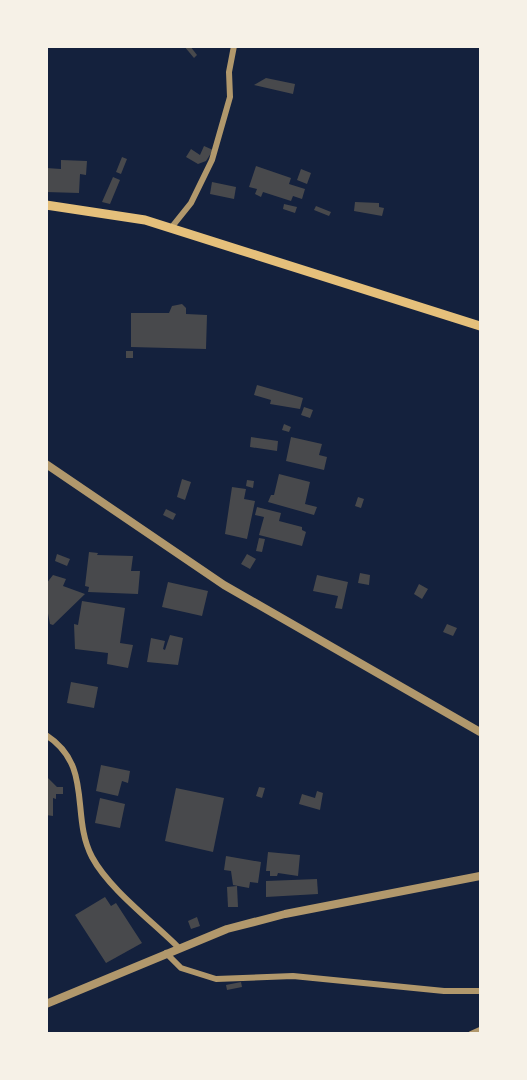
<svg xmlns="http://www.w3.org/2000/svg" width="527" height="1080" font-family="'Alegreya Sans',sans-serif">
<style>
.building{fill:#48494c}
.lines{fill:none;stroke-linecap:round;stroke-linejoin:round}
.minor{stroke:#b1986c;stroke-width:6}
.tertiary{stroke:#b1986c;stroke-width:8}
.secondary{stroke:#e5c07b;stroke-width:9}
</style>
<rect width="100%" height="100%" fill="#14213d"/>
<!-- building -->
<g class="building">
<polygon points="184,46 190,46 197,55 194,58"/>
<polygon points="266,78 295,84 293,94 254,85"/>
<polygon points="204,146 213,150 206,161 198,164 186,157 191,149 200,155"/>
<polygon points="122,157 127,159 121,174 116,172"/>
<polygon points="61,160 87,161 86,175 80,174 79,193 46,192 46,168 61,169"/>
<polygon points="256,166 291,178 289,184 305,189 302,199 293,196 291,201 263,192 261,197 255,194 257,189 249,187"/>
<polygon points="301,169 311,173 307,184 297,180"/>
<polygon points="113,177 120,180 110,204 102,202"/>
<polygon points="212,182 236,187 234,199 210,194"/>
<polygon points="355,202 379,203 379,207 384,208 382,216 354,211"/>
<polygon points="284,204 297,207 295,213 283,209"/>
<polygon points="316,206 331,212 329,216 314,210"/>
<polygon points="182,304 186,308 186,314 207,315 206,349 131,347 131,313 169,313 172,306"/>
<rect x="126" y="351" width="7" height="7"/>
<polygon points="257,385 303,398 300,409 270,404 271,400 254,395"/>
<polygon points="304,407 313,410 310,418 301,415"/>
<polygon points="284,424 291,427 289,432 282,430"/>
<polygon points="251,437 278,441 277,451 250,447"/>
<polygon points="291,437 322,444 319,455 327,457 324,470 286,461"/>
<polygon points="279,474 310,482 305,504 317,507 314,515 268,502 271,495 274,495"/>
<polygon points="182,479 191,482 185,500 177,497"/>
<polygon points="247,480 254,481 253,488 246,486"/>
<polygon points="232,487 246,489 244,499 255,501 247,539 225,534"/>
<polygon points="358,497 364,499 361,508 355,506"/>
<polygon points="257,507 281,513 279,521 302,527 302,530 306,532 302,546 259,535 264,517 255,515"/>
<polygon points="166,509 176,514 173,520 163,515"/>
<polygon points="259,538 265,539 262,552 256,551"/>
<polygon points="89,552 98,553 97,555 133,556 131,571 140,571 138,594 88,592 89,587 85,586"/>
<polygon points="57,554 70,559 67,566 55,561"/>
<polygon points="247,554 256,559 250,569 241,564"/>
<polygon points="360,573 370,575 369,585 358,583"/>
<polygon points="53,575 66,579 63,586 85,594 53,625 50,624 46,603 46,584"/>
<polygon points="317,575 348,582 342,609 335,608 338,596 313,591"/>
<polygon points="168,582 208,591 202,616 162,607"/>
<polygon points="419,584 428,589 422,599 414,594"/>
<polygon points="82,601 125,608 120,643 133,645 128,668 107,664 108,653 75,649 74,624 78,625"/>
<polygon points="447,624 457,628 453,636 443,632"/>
<polygon points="170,635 183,638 178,665 147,662 151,638 165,641 163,649 165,650"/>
<polygon points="71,682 98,687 94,708 67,703"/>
<polygon points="101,765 130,771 128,783 122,781 118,796 96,791"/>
<polygon points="46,776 57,787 63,787 63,794 56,794 56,799 53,798 53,816 46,815"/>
<polygon points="259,787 265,788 262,798 256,796"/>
<polygon points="176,788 224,798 213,852 165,841"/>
<polygon points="317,791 323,793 320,810 299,804 302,794 315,798"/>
<polygon points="100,798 125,804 120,828 95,823"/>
<polygon points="268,852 300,855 298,876 278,873 277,876 270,876 270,871 266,871"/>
<polygon points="226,856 261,862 258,883 250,882 249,888 233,885 231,871 224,870"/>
<polygon points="317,879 318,894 266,897 266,881"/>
<polygon points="237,886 238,907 228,907 227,887"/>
<polygon points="105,897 111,906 116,903 142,943 106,963 75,915"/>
<polygon points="197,917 200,926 191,929 188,921"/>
<polygon points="241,982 242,987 227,990 226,985"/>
</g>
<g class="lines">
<!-- minor -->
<g class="minor">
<polyline points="171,228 191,203 212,160 230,97 229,72 234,46"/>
<path d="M46,735C94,766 70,815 92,857C109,889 152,921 178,947"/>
<polyline points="166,953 181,968 216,979 293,976 444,991 480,991"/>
<polyline points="471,1034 480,1030"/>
</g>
<!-- tertiary -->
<g class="tertiary">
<polyline points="46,464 224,585 480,732"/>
<polyline points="46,1004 227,929 285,914 480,876"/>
</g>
<!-- secondary -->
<polyline class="secondary" points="46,205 145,220 480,326"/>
</g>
<!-- border -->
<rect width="527" height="1080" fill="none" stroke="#f6f1e7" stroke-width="96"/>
</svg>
